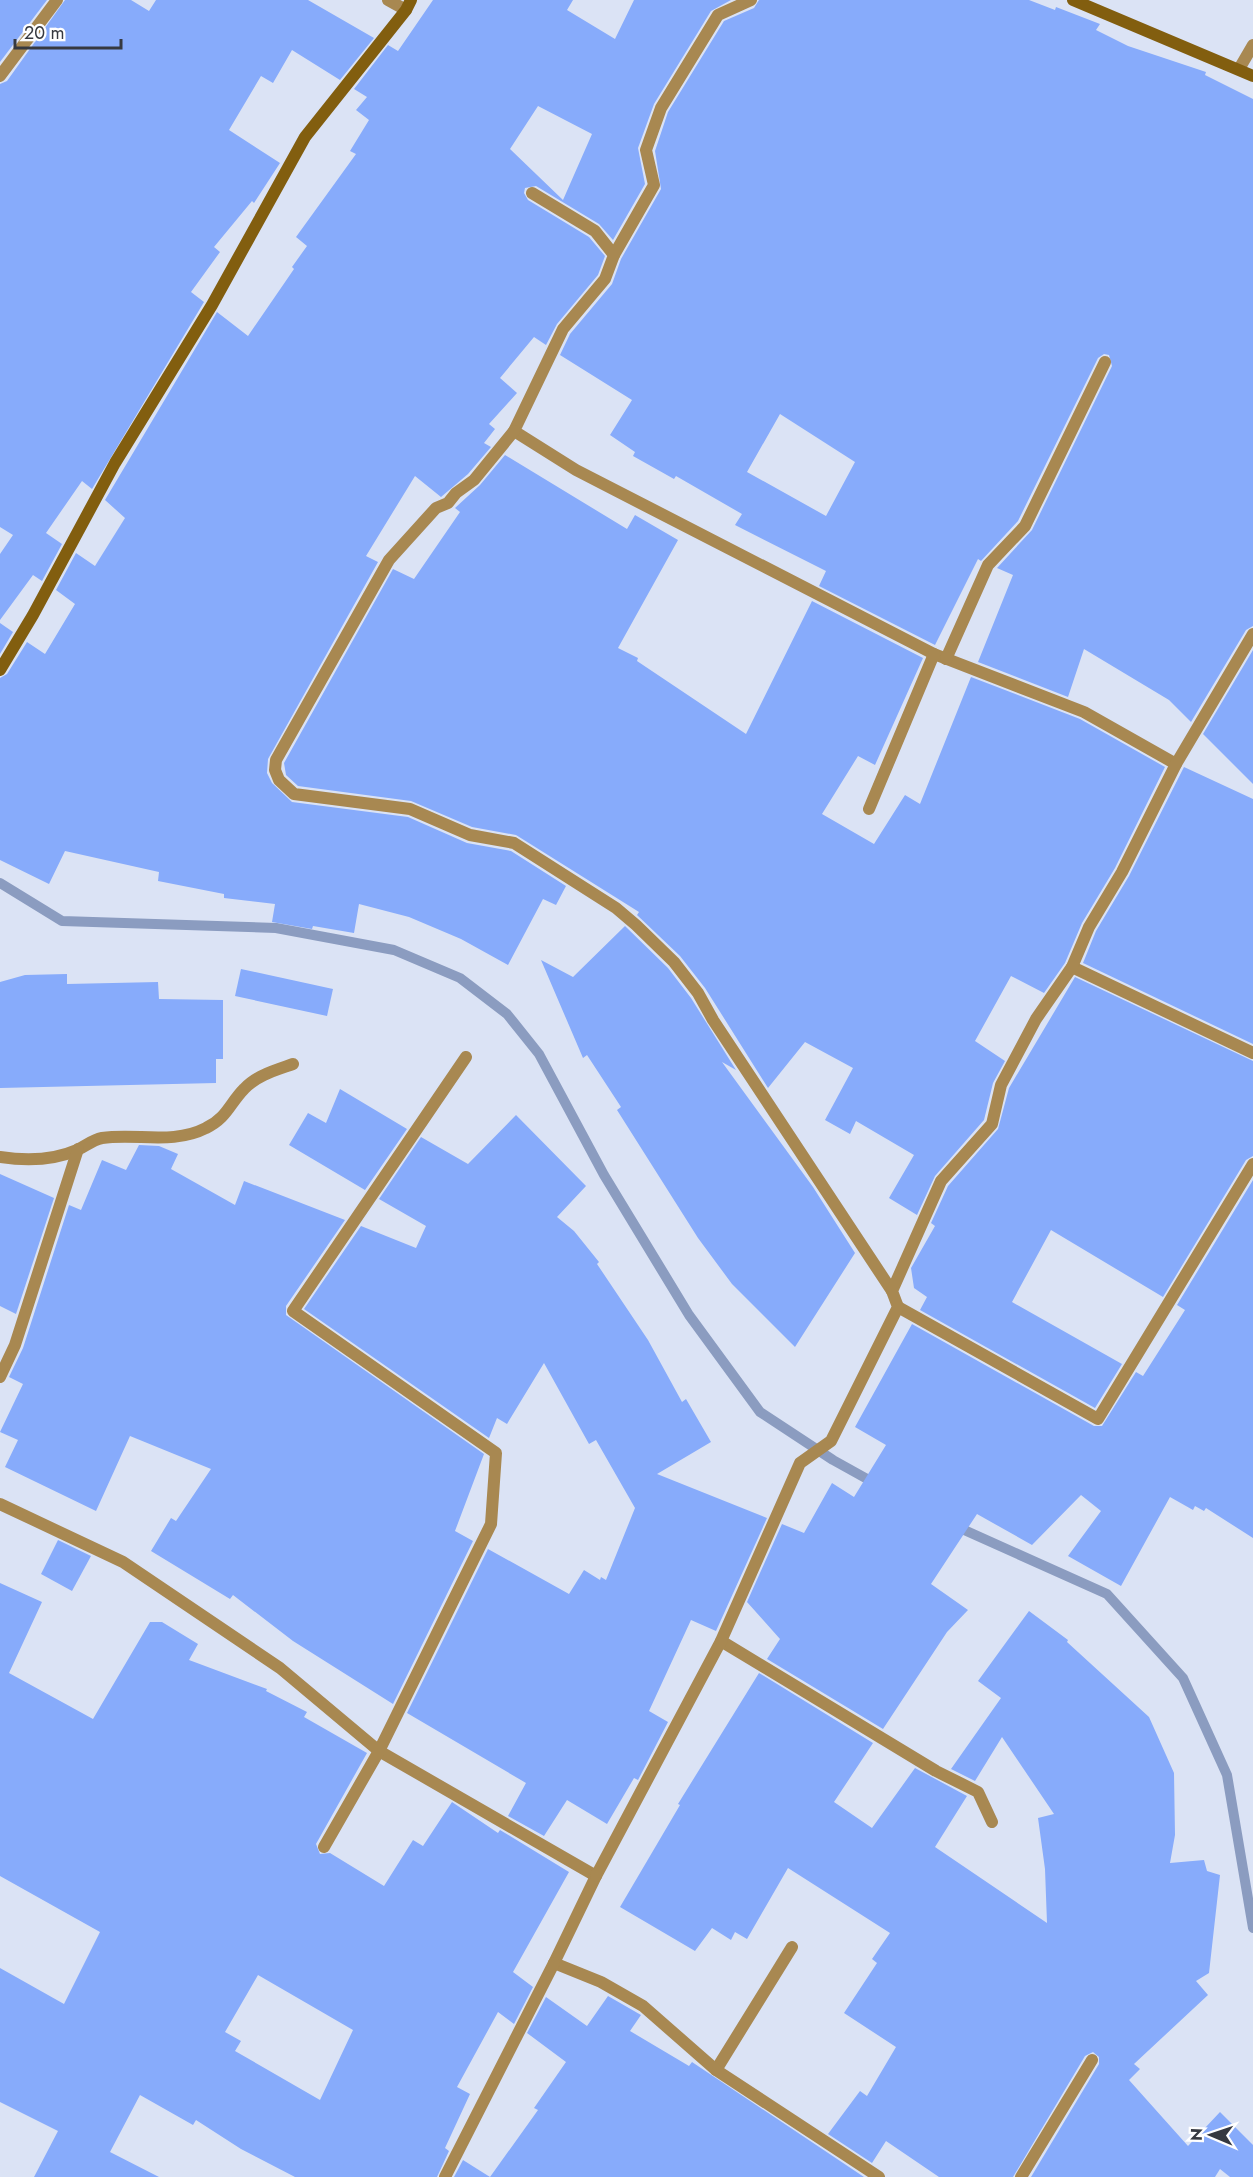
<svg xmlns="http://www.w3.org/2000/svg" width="1253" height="2177" font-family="Jost,sans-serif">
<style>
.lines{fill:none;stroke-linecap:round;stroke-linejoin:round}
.stream{stroke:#8b9cc0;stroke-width:10}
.building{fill:#87abfb;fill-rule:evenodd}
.lane{stroke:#a88851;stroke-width:12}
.street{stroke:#a88851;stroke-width:12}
.secondary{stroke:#825e0f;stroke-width:12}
</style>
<rect width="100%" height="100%" fill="#dbe3f5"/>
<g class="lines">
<!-- stream -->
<g class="stream">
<polyline points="0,883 62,921 276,928 394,950 460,978 507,1014 539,1054 604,1175 689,1315 760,1412 833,1460 878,1485"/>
<polyline points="953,1525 1107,1594 1183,1678 1227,1775 1253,1928"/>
</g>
</g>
<!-- building -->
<g class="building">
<polygon points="0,0 47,0 0,62"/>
<polygon points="65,0 131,0 149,11 156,0 308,0 374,38 340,80 292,50 273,83 261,76 229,130 280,163 254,203 252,201 214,247 220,252 191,292 204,302 92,489 82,481 46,533 62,544 42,581 33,575 0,620 0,554 13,535 0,527 0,84 7,81"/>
<path d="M433,0H573L567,10L615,39L634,0H731L711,11L654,104L638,148L645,184L613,240L599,224L536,186L525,188L524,193L528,200L589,237L605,256L598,275L557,324L546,345L534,337L500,378L517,393L489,424L495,429L484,443L491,447L468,474L441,497L415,476L366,556L378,562L268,759L267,773L272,783L292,802L408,817L467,843L511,851L566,886L556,905L543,899L508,965L461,939L409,917L359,904L354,933L313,926L312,929L272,922L275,904L224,898V894L158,881L159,872L65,851L49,884L0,860V678L7,674L27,642L45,654L75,604L56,590L76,553L95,566L125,518L105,500L217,312L248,336L294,269L292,267L307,246L296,237L356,154L350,151L369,120L356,110L367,97L354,89L388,45L398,51ZM538,106L592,134L563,200L510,149Z"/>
<path d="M759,0H1029L1055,10L1056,7L1100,24L1096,30L1128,46L1206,72L1205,75L1253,99V626L1246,630L1191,722L1169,700L1084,649L1068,697L978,662L1013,575L997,568L1032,530L1112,366L1109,355L1104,354L1098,358L1018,521L981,561L978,559L935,645L819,586L826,571L735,525L742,514L676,476L674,479L633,456L635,452L610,435L632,400L560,355L570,334L612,284L621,259L661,189L655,151L668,112L724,21L754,8ZM780,414L855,462L826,516L747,472Z"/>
<polygon points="505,455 627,529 635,515 678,540 618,648 638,658 637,661 746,734 812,601 923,658 875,765 858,756 822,814 874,844 905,795 920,804 971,677 1080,719 1165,767 1115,868 1082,923 1065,963 1044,993 1011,976 975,1041 1005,1061 993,1083 984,1120 935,1176 917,1215 889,1198 914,1155 856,1121 850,1134 825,1120 853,1068 805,1042 768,1088 705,988 680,956 637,915 639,912 516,835 472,827 411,801 298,786 286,775 284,763 393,569 414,579 460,512 455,508 480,485"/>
<polygon points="0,623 13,632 0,654"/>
<polygon points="1253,650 1253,784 1203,734"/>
<polygon points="1184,767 1253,799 1253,1044 1083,963 1096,931 1129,876"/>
<polygon points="625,926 668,968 691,998 736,1070 722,1062 813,1187 855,1253 795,1347 732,1284 698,1238 617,1110 621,1107 587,1055 583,1058 541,960 573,977"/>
<polygon points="241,969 333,989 327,1016 235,996"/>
<polygon points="67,974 67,984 158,982 159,999 223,1000 223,1059 216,1059 216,1083 0,1088 0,982 25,975"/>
<polygon points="1075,977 1253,1061 1253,1156 1246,1160 1163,1297 1051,1230 1012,1302 1122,1364 1095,1408 920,1310 927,1297 914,1288 911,1268 935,1226 931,1223 948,1186 998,1129 1009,1088"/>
<polygon points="340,1089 407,1129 365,1190 289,1145 308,1113 326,1123"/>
<polygon points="516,1115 586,1186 557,1217 574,1231 599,1262 597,1264 648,1340 682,1402 686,1399 711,1442 657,1474 767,1518 716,1631 691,1620 649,1711 668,1722 638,1780 634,1778 607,1824 567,1800 544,1836 508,1816 526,1783 407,1713 488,1549 569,1594 584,1570 600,1580 601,1577 606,1580 635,1508 596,1440 589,1444 544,1363 507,1424 497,1418 489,1438 304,1309 361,1226 416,1248 426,1226 379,1199 421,1137 468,1164"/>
<polygon points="139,1145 159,1146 178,1154 171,1169 235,1205 244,1181 345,1220 286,1306 286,1315 484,1454 455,1531 473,1541 393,1704 293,1641 233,1595 230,1599 151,1551 171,1518 176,1521 211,1469 130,1436 96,1511 5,1467 18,1440 0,1432 23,1384 9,1377 23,1348 69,1205 81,1210 102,1160 126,1170"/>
<polygon points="0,1174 54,1198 16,1314 0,1306"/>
<polygon points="1253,1180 1253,1538 1206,1508 1204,1511 1195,1506 1193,1510 1170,1497 1121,1586 1068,1556 1101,1511 1081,1495 1032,1545 977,1514 931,1584 968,1610 947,1632 883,1729 767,1659 780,1639 747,1602 782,1524 804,1533 832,1483 854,1497 886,1445 855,1427 912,1324 1094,1426 1102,1426 1136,1372 1143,1376 1185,1310 1177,1305"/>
<polygon points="58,1540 91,1556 72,1591 41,1574"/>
<path d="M0,1583L42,1602L9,1673L93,1719L150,1622H162L198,1644L189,1660L267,1689L266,1691L307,1712L304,1717L367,1753L316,1844L320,1854L330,1853L384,1886L413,1840L423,1846L452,1802L498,1833L500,1830L569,1872L513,1972L533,1987L514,2024L498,2012L457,2087L470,2094L445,2148L449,2151L437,2177H295L241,2149L196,2120L193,2125L140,2095L110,2152L159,2177H34L58,2131L0,2102V1968L64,2004L100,1932L0,1876ZM258,1975L353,2030L320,2100L235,2051L241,2041L225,2032Z"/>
<polygon points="1029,1611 1068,1640 1067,1642 1149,1717 1174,1773 1175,1835 1170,1863 1204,1860 1207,1871 1220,1875 1209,1973 1196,1981 1208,1995 1134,2064 1140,2069 1129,2080 1188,2146 1220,2112 1253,2145 1253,2177 1230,2177 1220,2169 1215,2177 1031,2177 1099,2064 1099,2057 1093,2052 1085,2056 1013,2177 939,2177 886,2141 872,2163 828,2134 860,2091 867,2096 896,2047 844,2013 877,1963 872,1959 890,1933 788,1868 747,1939 735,1932 731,1940 712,1928 695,1951 620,1907 680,1805 678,1804 759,1673 873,1743 834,1802 872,1828 915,1768 967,1796 935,1847 1047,1923 1045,1869 1038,1818 1054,1814 1002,1737 975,1781 951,1769 1001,1698 978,1681"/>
<polygon points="608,1996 641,2015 630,2031 689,2066 692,2062 864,2177 490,2177 538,2110 534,2108 566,2062 527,2033 546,1997 587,2026"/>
<polygon points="463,2160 490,2177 454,2177"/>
</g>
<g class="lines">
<!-- lane -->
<polyline class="lane" points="716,2070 792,1947"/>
<!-- street -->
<g class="street">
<polyline points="388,0 406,10"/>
<polyline points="1239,69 1253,45"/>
<polyline points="0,76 57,0"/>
<polyline points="532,193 595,231 614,255 605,279 563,329 514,431 576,470 934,654 1084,712 1176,764"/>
<polyline points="614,255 654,185 646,150 661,108 718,15 751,0"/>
<polyline points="514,431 474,480 456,493 448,503 436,508 389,560 276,760 275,770 279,780 294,794 410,809 470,835 514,843 616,908 636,925 674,962 698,993 713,1020 892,1291"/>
<polyline points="946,659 988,565 1025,526 1105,362"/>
<polyline points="869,809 934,654"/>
<polyline points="1072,967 1253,1053"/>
<path d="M0,1157C26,1161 52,1161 77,1150C86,1146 92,1140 102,1138C137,1133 173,1145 206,1128C227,1118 230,1103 244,1089C257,1075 276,1070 293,1064"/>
<polyline points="898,1307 1098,1419 1253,1164"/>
<polyline points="0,1377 15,1345 78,1149"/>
<polyline points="0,1504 123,1562 280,1668 379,1751 596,1876 554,1963 601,1982 643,2006 716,2070 879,2177"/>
<polyline points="721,1641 936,1771 978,1792 992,1822"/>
<polyline points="324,1847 379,1751 491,1524 496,1453 293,1311 466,1057"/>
<polyline points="596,1876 721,1641 800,1463 831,1441 898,1307 892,1291 941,1181 992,1124 1001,1085 1036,1019 1072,967 1089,927 1122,872 1176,764 1253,634"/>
<polyline points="445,2177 554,1963"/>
<polyline points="1021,2177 1092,2060"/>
</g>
<!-- secondary -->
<g class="secondary">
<polyline points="1073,0 1253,76"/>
<polyline points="0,670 33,615 115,463 212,305 305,137 406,10 411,0"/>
</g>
</g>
<!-- north arrow -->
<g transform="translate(1211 2135) rotate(272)" stroke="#ffffff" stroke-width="4.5" paint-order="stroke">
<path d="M0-4.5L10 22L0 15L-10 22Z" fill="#363940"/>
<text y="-9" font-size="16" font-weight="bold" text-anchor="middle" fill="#363940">N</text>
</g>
<!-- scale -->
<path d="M15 39v9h106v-9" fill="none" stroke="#363940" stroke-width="3"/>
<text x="24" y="39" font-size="18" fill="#363940" stroke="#ffffff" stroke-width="4.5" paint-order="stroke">20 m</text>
</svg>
